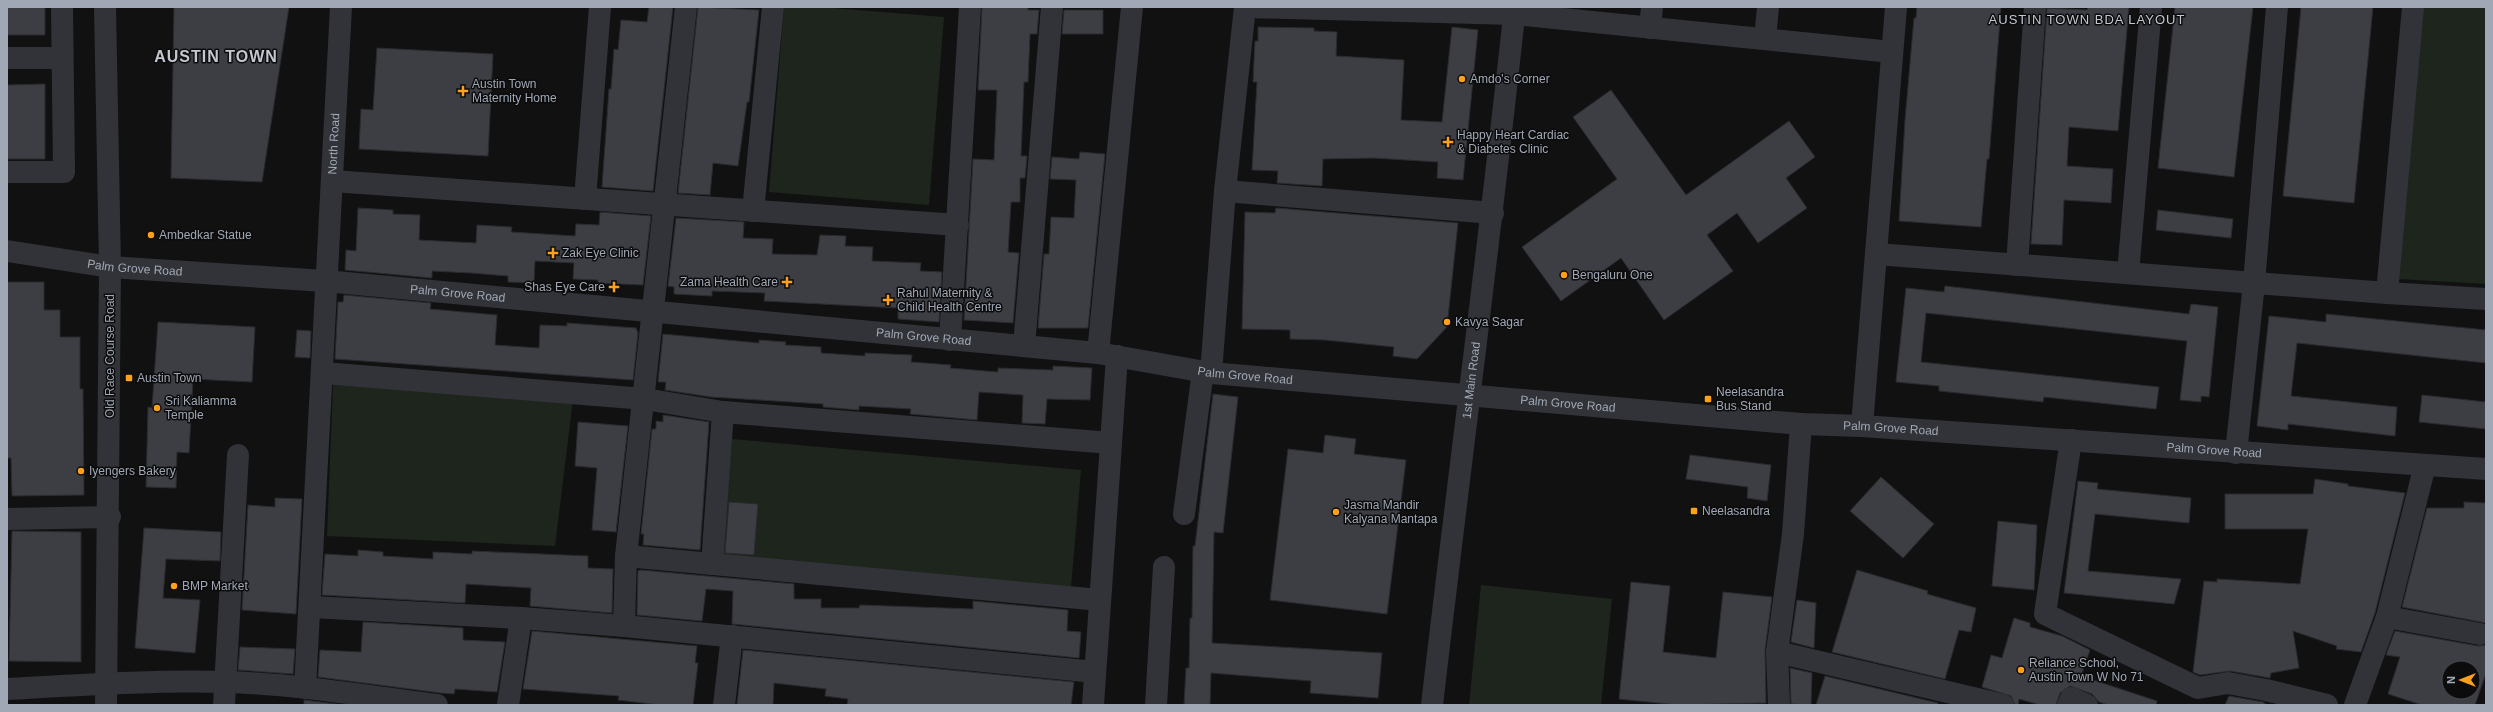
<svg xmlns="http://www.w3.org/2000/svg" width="2493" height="712" font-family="Helvetica,sans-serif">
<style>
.green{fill:#1d251d}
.building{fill:#3c3e43;stroke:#2a2b2f;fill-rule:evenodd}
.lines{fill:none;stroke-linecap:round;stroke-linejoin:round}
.minor{stroke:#313338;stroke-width:22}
.poi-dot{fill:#ffa01c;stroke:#0c0c0d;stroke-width:1.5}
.labels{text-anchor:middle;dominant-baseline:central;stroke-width:3;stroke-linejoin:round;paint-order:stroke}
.poi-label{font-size:12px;fill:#a0a8b5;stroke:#0c0c0d;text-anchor:start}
.street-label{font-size:12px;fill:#a0a8b5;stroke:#0c0c0d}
.neighbourhood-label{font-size:13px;letter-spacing:1px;fill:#c2c7d0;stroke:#0c0c0d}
.district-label{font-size:16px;font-weight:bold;letter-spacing:1px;fill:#c2c7d0;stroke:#0c0c0d}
</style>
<rect width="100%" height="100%" fill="#111112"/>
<!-- green -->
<g class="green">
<polygon points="784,7 820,7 944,17 929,205 769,192"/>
<polygon points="2423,7 2486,7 2486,284 2398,279"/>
<polygon points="333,385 573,400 555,546 327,536"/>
<polygon points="732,439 1081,470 1071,588 722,558"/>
<polygon points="1481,585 1612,599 1601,705 1469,705"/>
</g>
<!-- building -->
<g class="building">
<rect x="7" y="7" width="38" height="28"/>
<polygon points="174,7 289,7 262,182 171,178"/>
<polygon points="649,7 673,7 653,191 602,187 609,89 611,89 614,49 618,50 621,20 647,22"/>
<polygon points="698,7 759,10 749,102 747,102 738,166 713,163 710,195 678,193"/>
<polygon points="982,7 1028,7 1028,10 1039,10 1037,34 1030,34 1028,82 1024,82 1021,156 1027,156 1025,178 1020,178 1020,202 1011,202 1008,252 1019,253 1013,323 964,320 973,159 994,160 997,90 978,90"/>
<polygon points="1917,7 2001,7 1989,159 1987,159 1981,227 1899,221 1905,120 1914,18 1916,18"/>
<polygon points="2088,7 2129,7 2118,131 2069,127 2067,166 2113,169 2111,203 2064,200 2062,245 2031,244 2047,8 2087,10"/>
<polygon points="2175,7 2253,7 2234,177 2158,168"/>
<polygon points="2301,7 2373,7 2354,203 2283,196"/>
<polygon points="1064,10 1103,10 1103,34 1062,34"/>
<polygon points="1258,27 1314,28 1314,31 1337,32 1336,56 1404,60 1401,120 1442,122 1452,27 1478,30 1463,180 1437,178 1438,162 1374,158 1323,159 1322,186 1277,183 1278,171 1252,170 1257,82 1253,82 1255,41 1258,41"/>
<polygon points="377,48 493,54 488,156 359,149 361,109 373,110"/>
<polygon points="45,84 45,159 7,159 7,85"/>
<polygon points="1611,90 1686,195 1789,121 1815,157 1786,178 1807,208 1758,243 1737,213 1707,235 1733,271 1664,320 1621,258 1561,301 1522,247 1617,179 1573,117"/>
<polygon points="1080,152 1105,154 1088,328 1038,328 1044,254 1049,254 1051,217 1074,218 1076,180 1050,179 1052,157 1079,159"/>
<polygon points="358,208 393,210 393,214 420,215 419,240 476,243 477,225 512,227 511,232 575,236 576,224 599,225 600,212 651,216 643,285 598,283 598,280 573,279 574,263 535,261 534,283 508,282 508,276 471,273 432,271 432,278 345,270 346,250 356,251"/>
<polygon points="1276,208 1458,223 1447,327 1417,359 1393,356 1394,347 1325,340 1290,339 1290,330 1242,329 1245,212 1275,213"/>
<polygon points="2158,210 2233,219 2231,238 2156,230"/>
<polygon points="676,218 744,222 743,238 773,239 772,254 817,255 820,235 846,236 845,246 873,247 872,261 921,263 920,271 942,272 939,322 898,319 898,308 764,301 765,293 712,291 712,296 674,294 674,287 668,286"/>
<polygon points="7,282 44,282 44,310 60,310 60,337 80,337 80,389 83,389 84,495 12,496 11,458 7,458"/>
<polygon points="1945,286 2189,314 2191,304 2218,307 2209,397 2201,396 2201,402 2180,400 2187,341 1926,313 1921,362 2159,387 2156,409 2044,397 2043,402 1939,391 1939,386 1896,382 1906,288 1944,292"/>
<polygon points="344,295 431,303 430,309 497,315 495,345 539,348 540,325 567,326 567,323 636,328 638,333 633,380 335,359 338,302 343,302"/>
<polygon points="2326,314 2486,330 2486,363 2297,343 2291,396 2397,407 2395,436 2288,424 2288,430 2257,426 2269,316 2326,322"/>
<polygon points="158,322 255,327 252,382 193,379 189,453 177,452 176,488 146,487 148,407 152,408"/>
<polygon points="297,330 311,331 310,358 295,357"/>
<polygon points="663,334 759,343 759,340 786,342 785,345 821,347 821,353 865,356 865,353 912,355 911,362 951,365 950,368 998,372 998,368 1053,370 1053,366 1092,368 1090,400 1047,399 1045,424 1022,423 1023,395 979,392 977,420 910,414 911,409 859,406 859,410 823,407 823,404 711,397 665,390 666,382 658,382"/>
<polygon points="1213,394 1238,397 1223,533 1214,532 1212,643 1382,653 1378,698 1310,693 1311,681 1211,673 1210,705 1184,705 1186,668 1189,668 1190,618 1192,618 1193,546 1195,546"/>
<polygon points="2422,395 2486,402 2486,429 2419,422"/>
<polygon points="663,415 709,422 700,550 643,545 644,534 641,534 652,429 656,429 656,421 663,422"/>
<polygon points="578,422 628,426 616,532 592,530 597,468 575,466"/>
<polygon points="1325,435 1356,439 1354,454 1406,460 1387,614 1270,600 1288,449 1323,453"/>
<polygon points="1690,455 1771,465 1767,501 1747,498 1748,487 1686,479"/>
<polygon points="1881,477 1934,524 1903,558 1850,511"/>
<polygon points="2315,479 2348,484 2348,486 2405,493 2375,613 2361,652 2336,649 2337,646 2293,631 2299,668 2271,673 2270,678 2230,671 2200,675 2193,672 2204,581 2217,582 2217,579 2300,584 2308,529 2225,529 2225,494 2313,494"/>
<polygon points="2078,481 2098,483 2097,489 2191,498 2189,523 2095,514 2088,571 2181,579 2174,604 2064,593"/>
<polygon points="275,498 302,499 296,614 242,610 248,505 275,507"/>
<polygon points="729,502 758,504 754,555 725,553"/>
<polygon points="2464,502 2486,503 2486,623 2402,607 2427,508 2464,508"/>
<polygon points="1998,521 2037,525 2034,590 1992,586"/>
<polygon points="144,528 221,532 220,561 166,559 163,598 200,600 195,653 135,648"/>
<polygon points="12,531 81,532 81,662 9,661"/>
<polygon points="358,550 383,552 383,556 433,559 433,552 472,554 472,551 588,556 588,568 613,569 612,613 530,606 531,588 466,584 465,603 322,595 325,554 358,556"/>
<polygon points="641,570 794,584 794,599 821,599 821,608 859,608 860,605 973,609 973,601 1068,610 1067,631 1081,632 1079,658 732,624 733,591 706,589 702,621 637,615 638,571"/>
<polygon points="1857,570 1928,591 1927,594 1976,608 1971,632 1959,630 1945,679 1832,652"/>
<polygon points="1631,582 1670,586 1663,652 1716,658 1723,592 1772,597 1765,650 1766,703 1678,705 1619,699"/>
<polygon points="1797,600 1816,603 1814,648 1791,642"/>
<polygon points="2014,618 2030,623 2030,627 2062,636 2090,650 2081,676 2157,701 2156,705 2108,705 2099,702 2092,694 2070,686 2060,693 2056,705 2040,705 2019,699 2018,705 2015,705 2011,696 1982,687 1991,655 2002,658"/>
<polygon points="363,622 463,628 463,640 505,642 497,692 455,689 454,694 441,693 318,677 320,650 361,652"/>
<polygon points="532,631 697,646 695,663 698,663 693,705 660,705 618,700 619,696 523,689"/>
<path d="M2395,631L2478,646L2486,645V673L2475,705H2422L2388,694L2400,657L2386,655ZM2449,668H2473V692H2449Z"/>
<polygon points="240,647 295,649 293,674 238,670"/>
<polygon points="743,650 1074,682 1071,705 847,705 848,699 825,696 826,689 774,683 773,705 737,705"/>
<polygon points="1790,668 1812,673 1811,705 1791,704"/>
<polygon points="1825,676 1938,703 1938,705 1816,705"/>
<polygon points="2229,696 2263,702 2267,705 2225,705"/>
<polygon points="304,700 305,700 343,705 304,705"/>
</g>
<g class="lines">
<!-- minor -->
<g class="minor">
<polyline points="105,7 110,267 106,705"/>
<polyline points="1247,7 1514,14 1892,52"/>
<polyline points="1650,28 1652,7"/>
<polyline points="1765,39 1768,7"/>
<polyline points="7,58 62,58"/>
<polyline points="7,172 64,172 62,7"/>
<polyline points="332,181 958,225"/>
<polyline points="1225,191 1493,213"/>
<polyline points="585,199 600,7"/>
<polyline points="753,211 773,7"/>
<path id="s1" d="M7,251L110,267L325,281L1098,353L1211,373L1801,424L1862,426L2486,469"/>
<polyline points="1876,254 2387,293 2486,299"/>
<polyline points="2017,265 2035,7"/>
<polyline points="2128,273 2151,7"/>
<polyline points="2387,293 2413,7"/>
<polyline points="950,340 970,7"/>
<polyline points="1024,346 1052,7"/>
<polyline points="1098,353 1132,7"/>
<polyline points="323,373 645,399 723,412 1111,443"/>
<polyline points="1211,373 1225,191 1245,7"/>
<polyline points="1862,426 1896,7"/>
<polyline points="2071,440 2045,614 2198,688 2228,683 2266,690 2327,705"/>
<polyline points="2236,453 2254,283 2277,7"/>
<polyline points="1184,514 1203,371"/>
<polyline points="7,519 110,517"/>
<polyline points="626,556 1100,600"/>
<polyline points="712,564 723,412"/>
<polyline points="311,607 521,618 624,626 1095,672"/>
<polyline points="2387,617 2480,634"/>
<polyline points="624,626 626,556 686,7"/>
<polyline points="1777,652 2003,705"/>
<path id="s2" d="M305,688L341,7"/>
<path d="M7,689C80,685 153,680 226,682C296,684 367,696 437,705"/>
<polyline points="224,705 238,455"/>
<polyline points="508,705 521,618"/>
<polyline points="724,705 732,636"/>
<polyline points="1093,705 1117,356"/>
<polyline points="1156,705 1164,567"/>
<path id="s3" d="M1432,705C1459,472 1490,240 1515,7"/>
<polyline points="1779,705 1777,652 1793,534 1801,424"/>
<polyline points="2068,705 2071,698 2087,705"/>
<polyline points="2355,705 2387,617 2425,465"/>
</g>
</g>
<!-- markers -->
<g class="poi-dot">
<circle cx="1462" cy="79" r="4"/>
<path d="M461 85h4v4h4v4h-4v4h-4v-4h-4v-4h4z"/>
<path d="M1446 136h4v4h4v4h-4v4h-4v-4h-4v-4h4z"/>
<circle cx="151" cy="235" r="4"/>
<path d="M551 247h4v4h4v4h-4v4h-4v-4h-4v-4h4z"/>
<circle cx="1564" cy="275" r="4"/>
<path d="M785 276h4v4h4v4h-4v4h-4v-4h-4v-4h4z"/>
<path d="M612 281h4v4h4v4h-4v4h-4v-4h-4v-4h4z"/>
<path d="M886 294h4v4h4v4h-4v4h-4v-4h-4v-4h4z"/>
<circle cx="1447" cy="322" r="4"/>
<rect x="125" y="374" width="8" height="8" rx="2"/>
<rect x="1704" y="395" width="8" height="8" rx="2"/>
<circle cx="157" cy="408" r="4"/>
<circle cx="81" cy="471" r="4"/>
<rect x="1690" y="507" width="8" height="8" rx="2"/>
<circle cx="1336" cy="512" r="4"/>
<circle cx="174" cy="586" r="4"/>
<circle cx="2021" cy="670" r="4"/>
</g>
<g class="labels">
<!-- poi labels -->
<g class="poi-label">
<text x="1470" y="79">Amdo's Corner</text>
<text x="472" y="84">Austin Town<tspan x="472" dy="14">Maternity Home</tspan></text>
<text x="1457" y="135">Happy Heart Cardiac<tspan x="1457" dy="14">&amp; Diabetes Clinic</tspan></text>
<text x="159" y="235">Ambedkar Statue</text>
<text x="562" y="253">Zak Eye Clinic</text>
<text x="1572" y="275">Bengaluru One</text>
<text x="778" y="282" text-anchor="end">Zama Health Care</text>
<text x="605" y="287" text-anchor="end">Shas Eye Care</text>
<text x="897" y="293">Rahul Maternity &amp;<tspan x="897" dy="14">Child Health Centre</tspan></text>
<text x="1455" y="322">Kavya Sagar</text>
<text x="137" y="378">Austin Town</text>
<text x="1716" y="392">Neelasandra<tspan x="1716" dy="14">Bus Stand</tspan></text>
<text x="165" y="401">Sri Kaliamma<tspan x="165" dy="14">Temple</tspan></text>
<text x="89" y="471">Iyengers Bakery</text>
<text x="1344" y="505">Jasma Mandir<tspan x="1344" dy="14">Kalyana Mantapa</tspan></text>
<text x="1702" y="511">Neelasandra</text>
<text x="182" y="586">BMP Market</text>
<text x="2029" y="663">Reliance School,<tspan x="2029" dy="14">Austin Town W No 71</tspan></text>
</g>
<!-- street labels -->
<g class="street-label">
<text stroke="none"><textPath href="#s2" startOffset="545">North Road</textPath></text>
<text stroke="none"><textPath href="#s1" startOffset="129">Palm Grove Road</textPath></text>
<text stroke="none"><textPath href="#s1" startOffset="453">Palm Grove Road</textPath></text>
<text stroke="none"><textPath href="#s1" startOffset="921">Palm Grove Road</textPath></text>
<text transform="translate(110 356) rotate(-90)">Old Race Course Road</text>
<text stroke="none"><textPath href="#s1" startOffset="1245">Palm Grove Road</textPath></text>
<text stroke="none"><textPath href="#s3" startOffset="327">1st Main Road</textPath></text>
<text stroke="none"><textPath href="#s1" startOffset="1569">Palm Grove Road</textPath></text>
<text stroke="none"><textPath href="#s1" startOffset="1893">Palm Grove Road</textPath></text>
<text stroke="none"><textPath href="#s1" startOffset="2217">Palm Grove Road</textPath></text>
</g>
<!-- neighbourhood labels -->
<g class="neighbourhood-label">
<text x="2087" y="19">AUSTIN TOWN BDA LAYOUT</text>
</g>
<!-- district labels -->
<g class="district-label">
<text x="216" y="56">AUSTIN TOWN</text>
</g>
</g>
<!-- border -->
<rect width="2493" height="712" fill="none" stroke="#a0a8b5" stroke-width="16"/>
<!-- north arrow -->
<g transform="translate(2461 680) rotate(270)"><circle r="19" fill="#0c0c0d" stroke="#474a50"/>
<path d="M0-3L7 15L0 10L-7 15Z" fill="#ffa01c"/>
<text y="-6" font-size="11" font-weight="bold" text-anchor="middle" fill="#a0a8b5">N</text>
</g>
</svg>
